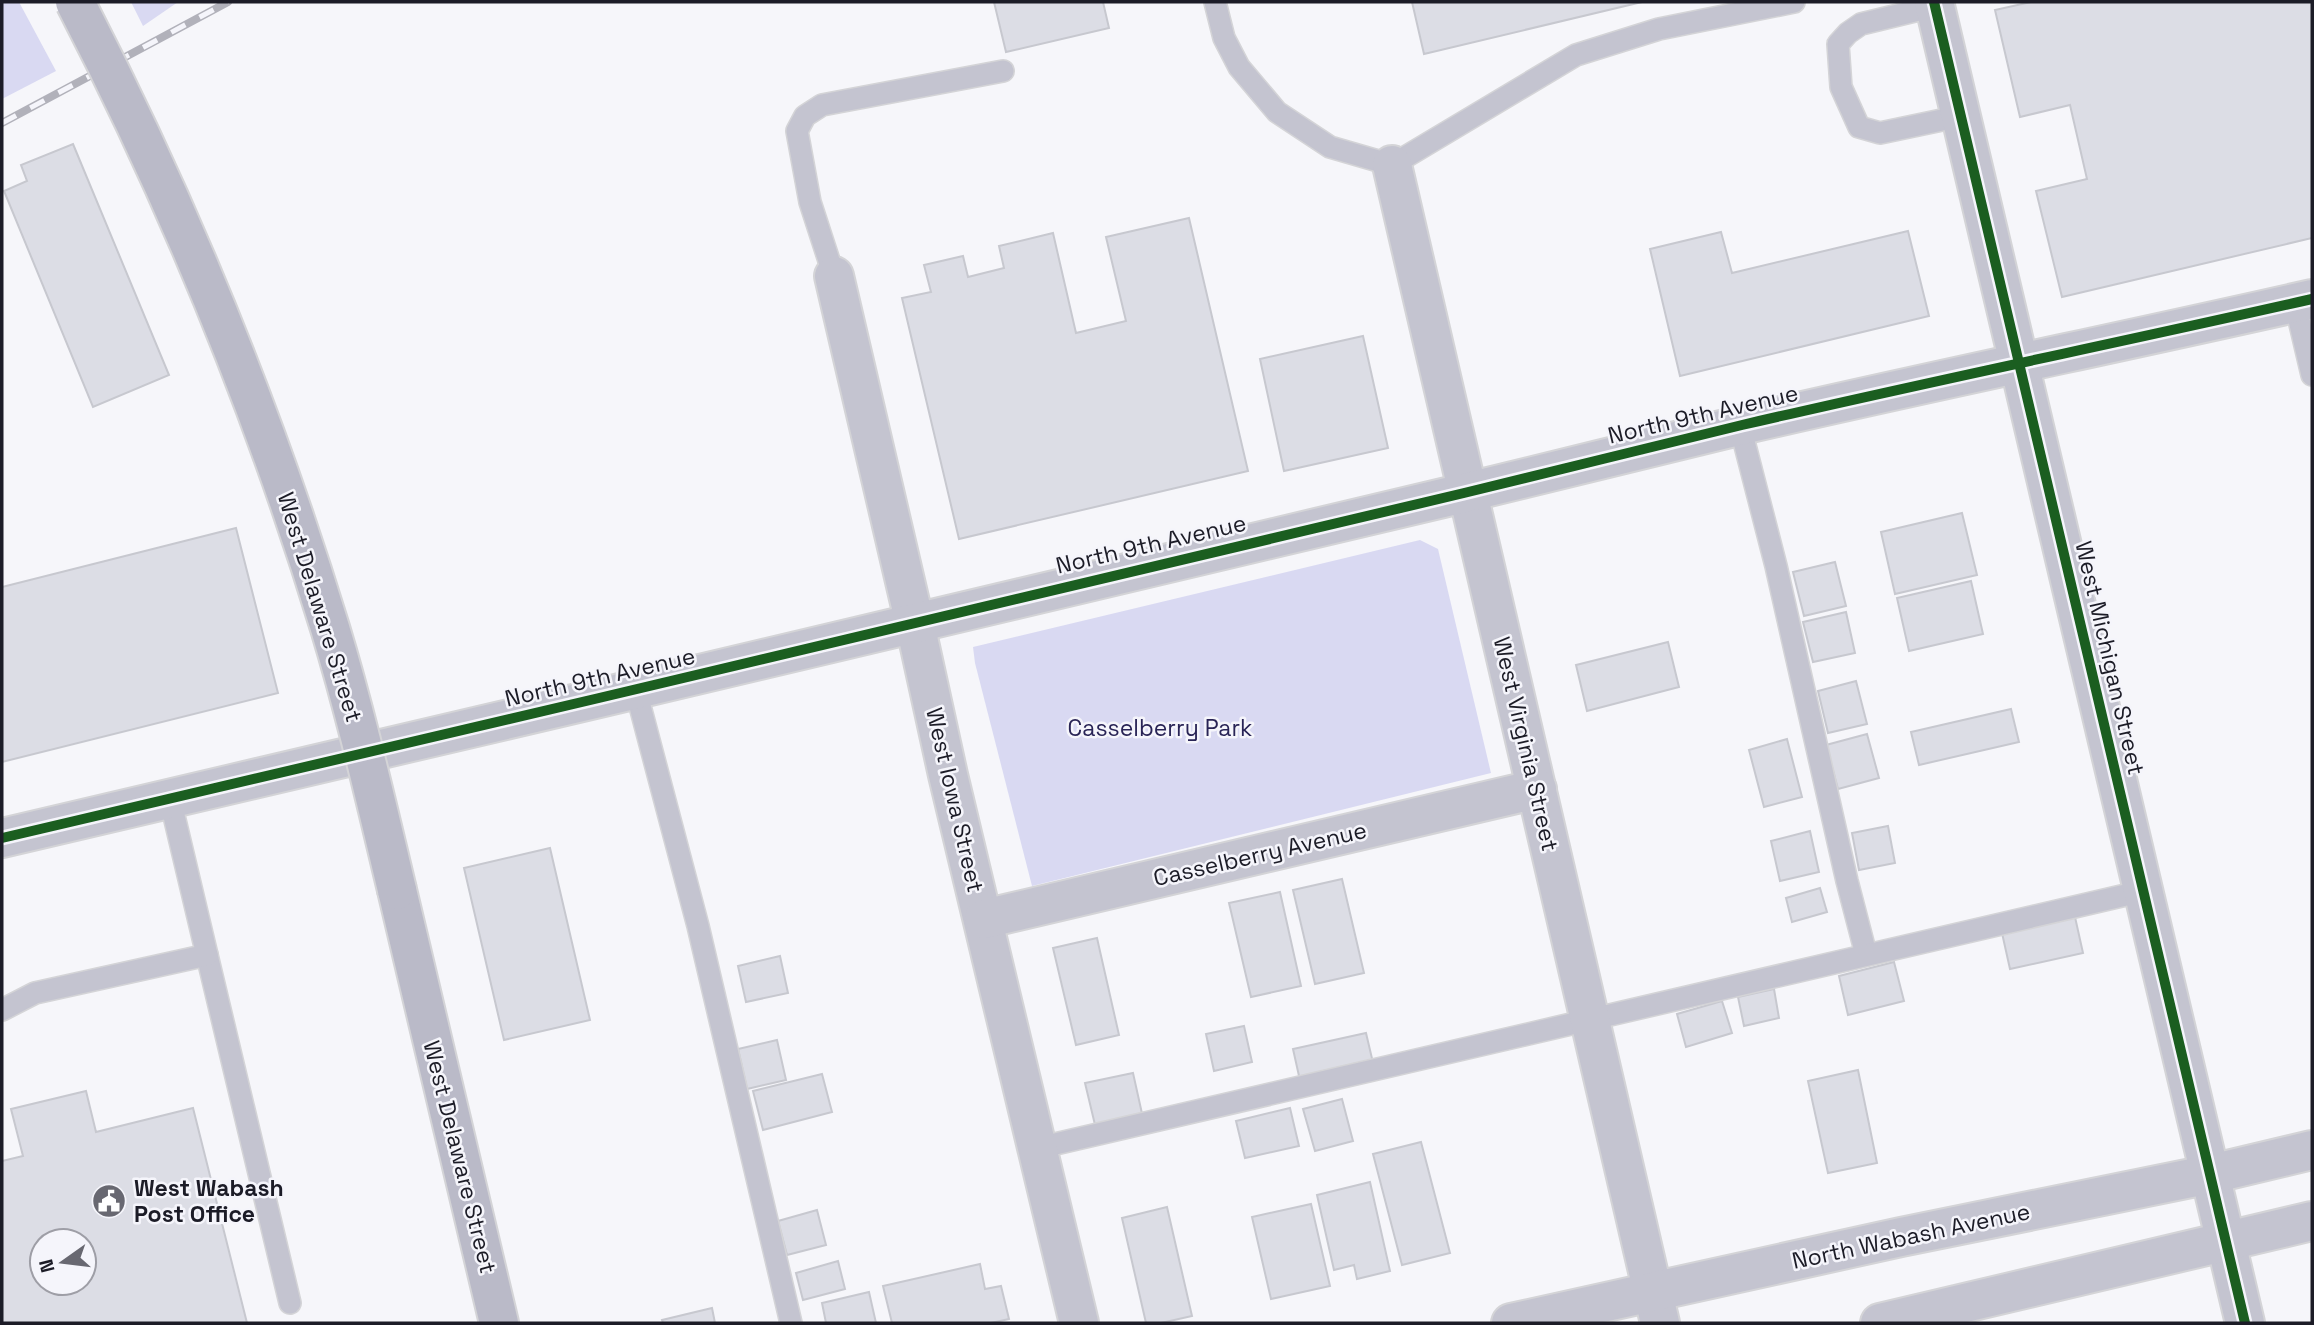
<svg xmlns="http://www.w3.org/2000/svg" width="2314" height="1325" font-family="'Space Grotesk',sans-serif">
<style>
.green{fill:#d9d9f2}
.building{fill:#dcdde5;stroke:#c7c8cf;stroke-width:2;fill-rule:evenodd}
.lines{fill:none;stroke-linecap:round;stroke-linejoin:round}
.service-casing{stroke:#d4d4d7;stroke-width:24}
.minor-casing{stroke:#d4d4d7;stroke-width:42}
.secondary-casing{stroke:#d4d4d7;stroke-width:42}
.service{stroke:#c4c4d0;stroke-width:21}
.minor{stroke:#c4c4d0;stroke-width:38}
.secondary{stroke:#babac8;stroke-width:38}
.rail-casing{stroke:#b1b1ba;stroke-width:8}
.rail{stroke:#f5f5fb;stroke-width:5;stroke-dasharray:16;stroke-linecap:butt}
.secondary-bridge-casing{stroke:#d4d4d7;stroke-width:42;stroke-linecap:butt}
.secondary-bridge{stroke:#babac8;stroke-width:38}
.cycleway-casing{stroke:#f5f5fb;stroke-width:15}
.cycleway{stroke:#1b5e20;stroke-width:10}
.labels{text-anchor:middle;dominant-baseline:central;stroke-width:5;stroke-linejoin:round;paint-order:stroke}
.street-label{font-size:23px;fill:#1c1c27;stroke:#f5f5fb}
.park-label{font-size:23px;fill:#292456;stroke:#f5f5fb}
.poi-label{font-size:23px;font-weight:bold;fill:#1c1c27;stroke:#f5f5fb;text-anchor:start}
</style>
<rect width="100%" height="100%" fill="#f6f6fa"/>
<!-- green -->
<g class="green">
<polygon points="2,2 19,2 56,71 2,99"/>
<polygon points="131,2 178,2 143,26"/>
<polygon points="1420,540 1438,549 1491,773 1032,886 975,663 973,647"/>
</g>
<!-- building -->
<g class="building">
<polygon points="994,2 1103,2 1109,28 1006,52"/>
<polygon points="1412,2 1642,2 1424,54"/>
<polygon points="2031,2 2312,2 2312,238 2062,297 2036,191 2087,179 2070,105 2020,117 1995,10"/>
<polygon points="73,144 169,375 93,407 4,191 27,181 21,165"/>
<polygon points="1189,218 1248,471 959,539 902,298 931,292 924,265 963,256 968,277 1004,268 999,246 1053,233 1076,333 1126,321 1106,237"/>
<polygon points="1908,231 1929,316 1680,376 1650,249 1721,232 1732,273"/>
<polygon points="1363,336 1388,448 1284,471 1260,359"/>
<polygon points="1962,513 1977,575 1895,594 1881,532"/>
<polygon points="236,528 278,693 2,762 2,587"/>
<polygon points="1835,562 1846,606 1804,616 1793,572"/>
<polygon points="1971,581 1983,634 1909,651 1897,598"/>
<polygon points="1846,612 1855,653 1813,662 1803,622"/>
<polygon points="1668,642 1679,687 1587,711 1576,665"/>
<polygon points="1856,681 1867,724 1828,733 1818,691"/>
<polygon points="2011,709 2019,742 1919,765 1911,732"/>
<polygon points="1867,734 1879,778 1838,789 1826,745"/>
<polygon points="1787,739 1802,797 1764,807 1749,750"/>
<polygon points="1888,826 1895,863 1859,870 1852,833"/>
<polygon points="1810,831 1819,872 1780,881 1771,841"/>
<polygon points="550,848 590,1020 504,1040 464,868"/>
<polygon points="1342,879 1364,973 1315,984 1293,890"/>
<polygon points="1820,888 1827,912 1792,922 1786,898"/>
<polygon points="1280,892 1301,986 1251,997 1229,903"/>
<polygon points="2075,917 2083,953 2010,969 2002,933"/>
<polygon points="1097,938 1119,1035 1076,1045 1053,948"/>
<polygon points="780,956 788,993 746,1002 738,966"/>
<polygon points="1894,962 1904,1001 1848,1015 1839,976"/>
<polygon points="1774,989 1779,1018 1744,1026 1738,997"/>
<polygon points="1722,1001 1732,1033 1686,1047 1677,1014"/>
<polygon points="1244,1026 1252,1062 1214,1071 1206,1034"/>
<polygon points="1366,1033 1374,1067 1301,1085 1293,1049"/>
<polygon points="777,1040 786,1080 747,1089 738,1049"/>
<polygon points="1858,1070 1877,1163 1828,1173 1808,1081"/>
<polygon points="1133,1073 1143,1118 1096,1129 1085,1083"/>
<polygon points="822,1074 832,1112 763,1130 753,1091"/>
<path d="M86,1091L96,1132L193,1108L247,1323H2V1161L23,1156L11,1109ZM42,1241H84V1283H42Z"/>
<polygon points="1342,1099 1353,1141 1315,1151 1303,1109"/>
<polygon points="1290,1108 1299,1146 1245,1158 1236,1121"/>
<polygon points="1421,1142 1450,1253 1402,1265 1373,1154"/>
<polygon points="1370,1182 1390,1271 1357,1279 1354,1265 1334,1270 1317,1195"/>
<polygon points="1311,1204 1330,1286 1271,1299 1252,1217"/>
<polygon points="1167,1207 1192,1316 1161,1323 1146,1323 1122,1218"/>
<polygon points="817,1210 826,1245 787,1255 778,1221"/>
<polygon points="838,1261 845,1289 803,1300 796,1273"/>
<polygon points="980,1264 985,1289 1001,1286 1009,1319 991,1323 892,1323 883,1286"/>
<polygon points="869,1292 876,1323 826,1323 822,1303"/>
<polygon points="712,1308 715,1323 663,1323 662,1320"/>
</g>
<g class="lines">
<!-- service casing -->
<g class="service-casing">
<g id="service">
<polyline points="1215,2 1224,38 1239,67 1277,112 1330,147 1392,165 1576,55 1659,29 1794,2"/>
<polyline points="1935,6 1861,24 1848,33 1838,44 1841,87 1859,127 1880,133 1961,116"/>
<polyline points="834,276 810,202 797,131 805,116 822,105 1003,71"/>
<polyline points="2295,303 2312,375"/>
<polyline points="1740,426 1776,566 1847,881 1866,954"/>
<polyline points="636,691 698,926 791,1323"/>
<polyline points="207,955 290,1303"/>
<polyline points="2,1010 35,993 207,955 170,799"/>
<polyline points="1038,1148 2143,891"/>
</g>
</g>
<!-- minor casing -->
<g class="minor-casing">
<g id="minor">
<polyline points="1934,2 2245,1323"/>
<polyline points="1392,165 1660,1323"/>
<polyline points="834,276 915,624 948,775 1079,1323"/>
<path d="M2,838C490,725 976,608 1464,493C1557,471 1649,447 1742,425C1931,381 2122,342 2312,299"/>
<polyline points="984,919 1537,789"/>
<polyline points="1511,1323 1901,1237 2211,1174 2312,1150"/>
<polyline points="1880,1323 2312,1221"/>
</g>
</g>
<!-- secondary casing -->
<g class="secondary-casing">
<polyline id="secondary" points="397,890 499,1323"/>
</g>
<!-- service -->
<use href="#service" class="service"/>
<!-- minor -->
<use href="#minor" class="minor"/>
<!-- secondary -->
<use href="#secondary" class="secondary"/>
<!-- rail casing -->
<g class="rail-casing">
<polyline id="rail" points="2,123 228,2"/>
</g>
<!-- rail -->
<use href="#rail" class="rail"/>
<!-- secondary-bridge casing -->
<g class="secondary-bridge-casing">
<path id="secondary-bridge" d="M75,2C179,203 264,412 330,628C356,714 376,802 397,890"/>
</g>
<!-- secondary-bridge -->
<use href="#secondary-bridge" class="secondary-bridge"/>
<!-- cycleway casing -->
<g class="cycleway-casing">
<g id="cycleway">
<polyline points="1934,2 2245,1323"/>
<path d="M2,838C490,725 976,608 1464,493C1557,471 1649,447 1742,425C1931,381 2122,342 2312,299"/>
</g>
</g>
<!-- cycleway -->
<use href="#cycleway" class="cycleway"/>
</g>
<!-- icons -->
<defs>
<g id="civic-disc" transform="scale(1.75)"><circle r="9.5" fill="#686871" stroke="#f5f5fb"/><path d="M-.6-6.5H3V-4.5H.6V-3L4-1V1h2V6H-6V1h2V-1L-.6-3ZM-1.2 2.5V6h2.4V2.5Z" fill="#fff"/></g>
</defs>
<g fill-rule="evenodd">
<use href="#civic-disc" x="109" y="1201"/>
</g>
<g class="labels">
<!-- street labels -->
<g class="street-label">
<text transform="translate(1703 414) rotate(-13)">North 9th Avenue</text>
<text transform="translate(1151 544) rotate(-13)">North 9th Avenue</text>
<text transform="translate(320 607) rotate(73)">West Delaware Street</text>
<text transform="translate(2110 658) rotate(77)">West Michigan Street</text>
<text transform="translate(600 677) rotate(-13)">North 9th Avenue</text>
<text transform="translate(1526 744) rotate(77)">West Virginia Street</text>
<text transform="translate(955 800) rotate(77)">West Iowa Street</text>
<text transform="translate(1260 854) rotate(-13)">Casselberry Avenue</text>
<text transform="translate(460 1157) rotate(76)">West Delaware Street</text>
<text transform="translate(1911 1236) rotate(-12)">North Wabash Avenue</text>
</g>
<!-- park labels -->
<g class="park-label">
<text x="1160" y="728">Casselberry Park</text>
</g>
<!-- poi labels -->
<g class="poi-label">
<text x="134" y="1188">West Wabash<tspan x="134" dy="26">Post Office</tspan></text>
</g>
</g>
<!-- border -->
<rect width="2314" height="1325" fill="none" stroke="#1c1c27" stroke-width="7"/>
<!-- north arrow -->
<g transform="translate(63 1262) rotate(256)"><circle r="33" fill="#f5f5fb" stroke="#9e9ea6" stroke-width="2"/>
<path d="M0-5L12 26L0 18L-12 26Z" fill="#686871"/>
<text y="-10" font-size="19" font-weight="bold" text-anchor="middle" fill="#1c1c27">N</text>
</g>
</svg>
